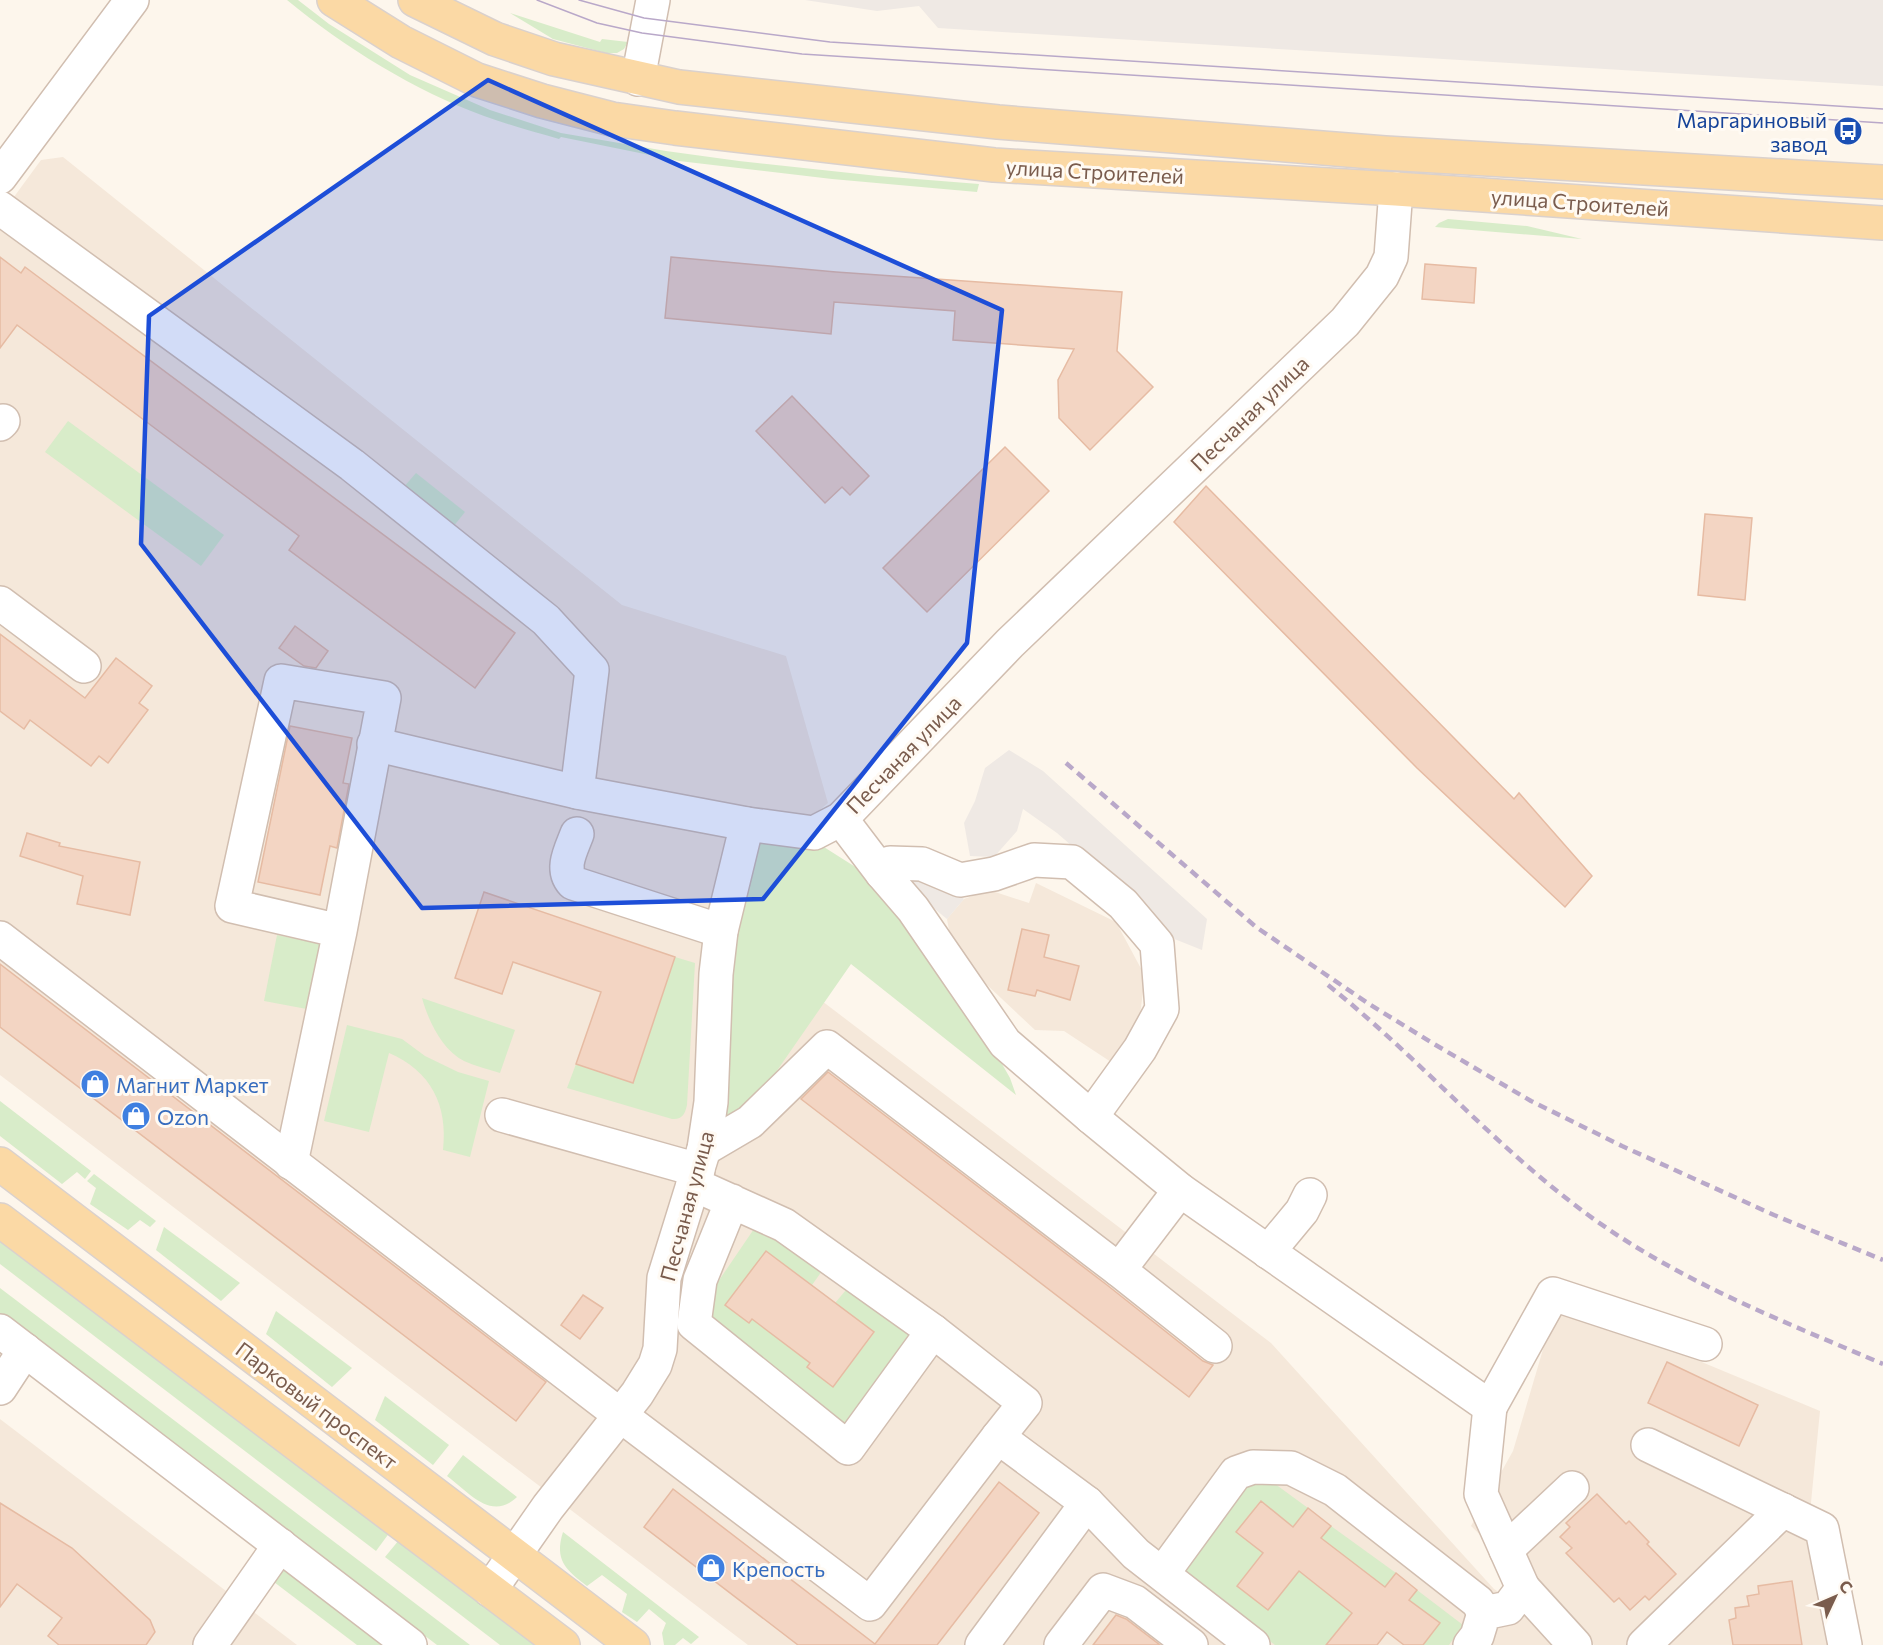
<svg xmlns="http://www.w3.org/2000/svg" width="1883" height="1645" font-family="Commissioner,sans-serif">
<style>
.residential{fill:#f5e8da}
.industrial{fill:#efe9e4}
.green{fill:#d8ecc9}
.building{fill:#f3d5c3;stroke:#e6bba3;stroke-width:1.5}
.lines{fill:none;stroke-linecap:round;stroke-linejoin:round}
.minor-casing{stroke:#d1beb0;stroke-width:36}
.major-casing{stroke:#dad1cd;stroke-width:36}
.minor{stroke:#fff;stroke-width:33}
.major{stroke:#fbd9a5;stroke-width:33}
.tram{stroke:#b9a8c9;stroke-width:1.5}
.rail{stroke:#b9a8c9;stroke-width:4.5;stroke-dasharray:9 6;stroke-linecap:butt}
.marked{fill:#1d4ed8;fill-opacity:0.2;stroke:#1d4ed8;stroke-width:4.5;stroke-linejoin:round}
.labels{text-anchor:middle;dominant-baseline:central;stroke-width:6;stroke-linejoin:round;paint-order:stroke}
.transit-label{font-size:21px;fill:#164399;stroke:#fffaf3;text-anchor:end}
.street-label{font-size:21px;fill:#7a5c4d;stroke:#fffaf3}
.shop-label{font-size:21px;fill:#366cbe;stroke:#fffaf3;text-anchor:start}
</style>
<rect width="100%" height="100%" fill="#fdf6ec"/>
<!-- residential -->
<g class="residential">
<polygon points="63,157 622,605 786,656 828,803 809,819 755,950 1271,1343 1494,1589 1528,1611 1561,1645 748,1645 0,1075 0,216 41,160"/>
<polygon points="1036,883 1116,922 1145,976 1139,1023 1111,1062 1064,1031 1035,1030 953,953 947,919 964,899 989,890 1029,903"/>
<polygon points="1557,1302 1820,1411 1807,1543 1829,1645 1594,1645 1471,1526 1513,1451"/>
<polygon points="0,1419 297,1645 0,1645"/>
</g>
<!-- industrial -->
<g class="industrial">
<polygon points="805,0 1883,0 1883,86 938,28 919,6 877,11"/>
<polygon points="1009,750 1043,771 1207,919 1202,950 1172,938 1117,885 1057,833 1023,809 1017,831 994,857 970,856 964,823 975,801 985,768"/>
<polygon points="916,872 943,883 964,899 947,919 907,886"/>
</g>
<!-- green -->
<g class="green">
<path d="M287,0H298L329,24L410,75L490,110L561,133L666,151L739,161L878,176L979,184L977,192L832,179L679,161L561,137L559,139C534,132 509,125 484,116C415,91 344,47 287,0Z"/>
<polygon points="510,13 600,42 602,39 628,42 624,49 617,53 606,53 553,39"/>
<polygon points="1448,219 1527,226 1582,239 1435,227 1439,223"/>
<polygon points="68,421 224,535 201,566 45,452"/>
<polygon points="416,473 465,512 453,527 403,488"/>
<path d="M762,840L816,842L857,868L897,911L981,1027L1010,1078L1016,1095L851,964L751,1108L726,1120C730,1080 727,1041 728,1001C730,949 740,887 762,840Z"/>
<polygon points="277,935 325,945 312,1010 264,1001"/>
<path d="M675,957L695,963L687,1105C685,1114 682,1120 672,1119L567,1088L576,1064L633,1083Z"/>
<path d="M422,998L515,1030L500,1073C488,1069 475,1066 464,1061C442,1050 428,1020 422,998Z"/>
<path d="M347,1025L402,1039L425,1056L458,1072L489,1081L470,1157L443,1150C448,1105 431,1071 389,1053L369,1132L324,1121Z"/>
<polygon points="0,1101 91,1171 85,1179 77,1172 62,1184 0,1136"/>
<polygon points="94,1174 156,1221 150,1227 140,1220 128,1230 90,1204 96,1188 87,1181"/>
<polygon points="758,1223 822,1271 812,1285 766,1251 749,1323 752,1319 810,1363 807,1367 833,1387 874,1333 835,1303 846,1290 914,1337 845,1435 702,1324 707,1298"/>
<polygon points="164,1227 240,1283 221,1301 156,1250"/>
<polygon points="0,1234 390,1532 376,1551 0,1264"/>
<polygon points="0,1288 470,1645 437,1645 0,1313"/>
<polygon points="276,1311 352,1368 332,1387 266,1334"/>
<polygon points="385,1396 449,1445 433,1465 375,1420"/>
<path d="M463,1455L517,1497C491,1522 469,1492 447,1476Z"/>
<polygon points="1263,1475 1308,1508 1293,1527 1260,1501 1237,1532 1263,1553 1237,1586 1268,1610 1299,1571 1352,1613 1326,1645 1275,1645 1175,1568 1227,1498"/>
<polygon points="1331,1526 1396,1573 1385,1587 1321,1538"/>
<path d="M563,1532L699,1637L691,1644L683,1638L675,1645H664L662,1633L666,1623L649,1609L637,1622L622,1612L627,1594L602,1575L587,1586C566,1570 554,1560 563,1532Z"/>
<polygon points="399,1540 536,1645 500,1645 385,1557"/>
<polygon points="288,1569 397,1645 357,1645 270,1579 281,1570"/>
<polygon points="1417,1590 1463,1625 1449,1645 1423,1645 1440,1623 1409,1600"/>
</g>
<!-- building -->
<g class="building">
<polygon points="0,257 21,273 25,267 515,633 475,688 289,550 299,536 17,325 0,348"/>
<polygon points="671,257 836,272 1122,292 1117,351 1153,387 1090,450 1059,418 1058,380 1074,349 953,340 955,311 834,302 831,334 665,318"/>
<polygon points="1425,264 1476,268 1474,303 1422,299"/>
<polygon points="792,396 869,476 850,495 842,487 825,503 756,431"/>
<polygon points="1005,447 1049,491 927,612 883,568"/>
<polygon points="1206,486 1514,799 1519,793 1592,876 1565,907 1417,768 1174,522"/>
<polygon points="1705,514 1752,518 1745,600 1698,595"/>
<polygon points="295,626 328,651 316,668 304,666 279,648"/>
<polygon points="0,634 85,698 116,658 152,686 139,703 148,710 108,763 99,756 91,766 30,720 24,729 0,711"/>
<polygon points="290,726 352,738 343,783 349,784 337,848 330,846 320,895 258,882"/>
<polygon points="27,833 60,843 59,846 140,862 130,915 77,904 83,876 20,856"/>
<polygon points="484,892 675,957 633,1083 576,1064 601,992 513,962 502,994 455,978"/>
<polygon points="1022,929 1049,935 1044,957 1079,966 1070,1000 1037,990 1035,996 1008,990"/>
<polygon points="0,964 546,1382 516,1421 0,1027"/>
<polygon points="828,1072 1107,1285 1203,1361 1213,1365 1189,1397 801,1099"/>
<polygon points="766,1251 874,1332 833,1387 807,1367 810,1363 752,1319 749,1323 725,1305"/>
<polygon points="583,1295 603,1308 580,1339 561,1325"/>
<polygon points="1667,1362 1758,1405 1739,1446 1648,1403"/>
<polygon points="999,1482 1039,1513 937,1645 798,1645 644,1527 673,1489 875,1644"/>
<polygon points="1597,1494 1626,1524 1629,1521 1649,1542 1647,1544 1676,1574 1649,1600 1645,1596 1630,1610 1619,1598 1614,1602 1566,1553 1572,1548 1560,1537 1570,1527 1566,1523"/>
<polygon points="1261,1501 1293,1527 1308,1508 1331,1526 1321,1538 1385,1587 1396,1573 1417,1590 1409,1600 1440,1623 1423,1645 1404,1645 1387,1632 1377,1645 1326,1645 1352,1613 1299,1571 1268,1610 1237,1586 1263,1553 1236,1532"/>
<polygon points="0,1503 72,1548 150,1620 155,1632 146,1645 59,1645 48,1636 62,1618 17,1584 0,1607"/>
<polygon points="1792,1581 1802,1645 1733,1645 1729,1620 1736,1618 1735,1608 1749,1606 1747,1596 1759,1594 1758,1586"/>
<polygon points="1116,1615 1126,1619 1160,1645 1093,1645"/>
</g>
<g class="lines">
<!-- minor casing -->
<g class="minor-casing">
<g id="minor">
<polyline points="638,79 653,0"/>
<polyline points="0,177 132,0"/>
<polyline points="0,208 352,465 546,620 592,670 577,792 747,824"/>
<polyline points="0,424 3,421"/>
<polyline points="0,603 84,666"/>
<polyline points="374,744 577,792"/>
<polyline points="841,819 882,873 913,909 1005,1043 1091,1117 1180,1190 1490,1407 1481,1494 1523,1588"/>
<path d="M577,834C571,850 560,869 573,883L721,931"/>
<polyline points="882,873 890,863 922,864 960,880 994,874 1034,860 1072,862 1123,904 1157,944 1162,1009 1140,1049 1091,1117"/>
<polyline points="0,938 620,1415 870,1604 998,1437 1087,1503 1136,1554 1253,1645"/>
<polyline points="502,1115 698,1170"/>
<polyline points="704,1149 750,1122 827,1047 1119,1270 1215,1346"/>
<polyline points="291,1163 340,931 384,698 281,681 232,906 340,931"/>
<polyline points="693,1184 784,1225 933,1331 848,1448 694,1324 700,1280 732,1201"/>
<polyline points="1268,1252 1302,1211 1310,1195"/>
<polyline points="1119,1270 1180,1190"/>
<polyline points="0,1331 410,1645"/>
<polyline points="933,1331 1025,1403 998,1437"/>
<polyline points="0,1388 25,1350"/>
<polyline points="1490,1407 1553,1294 1705,1344"/>
<polyline points="1648,1445 1822,1529 1845,1645"/>
<polyline points="1506,1550 1572,1488"/>
<polyline points="1163,1573 1236,1473 1253,1467 1291,1468 1335,1490 1478,1602 1484,1613"/>
<polyline points="490,1590 548,1507 637,1394 655,1365 660,1349 664,1278 704,1149 711,1102 716,974 721,931 747,824 814,833 841,819 1010,643 1345,322 1382,276 1391,257 1396,189"/>
<polyline points="210,1645 280,1545"/>
<polyline points="982,1645 1087,1503"/>
<polyline points="1061,1645 1103,1590 1135,1602 1191,1645"/>
<polyline points="1470,1645 1477,1636 1484,1613 1508,1608 1523,1588 1575,1645"/>
<polyline points="1644,1645 1783,1510"/>
</g>
</g>
<!-- major casing -->
<g class="major-casing">
<g id="major">
<polyline points="334,0 401,42 477,80 542,101 612,119 675,128 994,165 1396,189 1883,223"/>
<polyline points="415,0 495,39 554,59 679,87 998,122 1385,153 1883,182"/>
<polyline points="0,1164 633,1645"/>
<polyline points="0,1220 563,1645"/>
</g>
</g>
<!-- minor -->
<use href="#minor" class="minor"/>
<!-- major -->
<use href="#major" class="major"/>
<!-- tram -->
<g class="tram">
<polyline points="537,0 597,23 642,33 802,54 1883,123"/>
<polyline points="579,0 644,18 830,42 1883,109"/>
</g>
<!-- rail -->
<g class="rail">
<polyline points="1066,763 1256,927 1369,1004 1434,1044 1531,1101 1622,1146 1774,1215 1883,1260"/>
<path d="M1328,985C1422,1060 1500,1153 1598,1222C1686,1284 1785,1322 1883,1364"/>
</g>
</g>
<!-- marked area -->
<path class="marked" d="M488,80L1002,310L967,643L763,899L422,908L141,544L149,316Z"/>
<!-- icons -->
<defs>
<g id="bus-disc" transform="scale(1.5)"><circle r="9.5" fill="#1a4fb4" stroke="#fffaf3"/><path d="M-5-6H5V4H4V6H2V4H-2V6H-4V4H-5ZM-3.5-4V0h7V-4ZM-3.5 1.2v1.5H-2V1.2ZM2 1.2v1.5H3.5V1.2Z" fill="#fff"/></g>
<g id="shop-disc" transform="scale(1.5)"><circle r="9.5" fill="#3f7fe0" stroke="#fffaf3"/><path d="M-5-2.5h2.3a2.7 3.5 0 0 1 5.4 0H5L5.5 6h-11ZM-1.5-2.5h3a1.5 2.3 0 0 0-3 0Z" fill="#fff"/></g>
</defs>
<g fill-rule="evenodd">
<use href="#bus-disc" x="1848" y="131"/>
<use href="#shop-disc" x="95" y="1084"/>
<use href="#shop-disc" x="136" y="1116"/>
<use href="#shop-disc" x="711" y="1568"/>
</g>
<g class="labels">
<!-- transit labels -->
<g class="transit-label">
<text x="1827" y="119">Маргариновый<tspan x="1827" dy="24">завод</tspan></text>
</g>
<!-- street labels -->
<g class="street-label">
<text transform="translate(1095 171) rotate(3)">улица Строителей</text>
<text transform="translate(1580 202) rotate(4)">улица Строителей</text>
<text transform="translate(1249 413) rotate(-44)">Песчаная улица</text>
<text transform="translate(903 754) rotate(-46)">Песчаная улица</text>
<text transform="translate(686 1206) rotate(-75)">Песчаная улица</text>
<text transform="translate(317 1405) rotate(37)">Парковый проспект</text>
</g>
<!-- shop labels -->
<g class="shop-label">
<text x="116" y="1084">Магнит Маркет</text>
<text x="157" y="1116">Ozon</text>
<text x="732" y="1568">Крепость</text>
</g>
</g>
<!-- north arrow -->
<g transform="translate(1835 1597) rotate(46)" stroke="#fffaf3" stroke-width="4.5" paint-order="stroke">
<path d="M0-4.5L10 22L0 15L-10 22Z" fill="#7a5c4d"/>
<text y="-9" font-size="16" font-weight="bold" text-anchor="middle" fill="#7a5c4d">С</text>
</g>
</svg>
